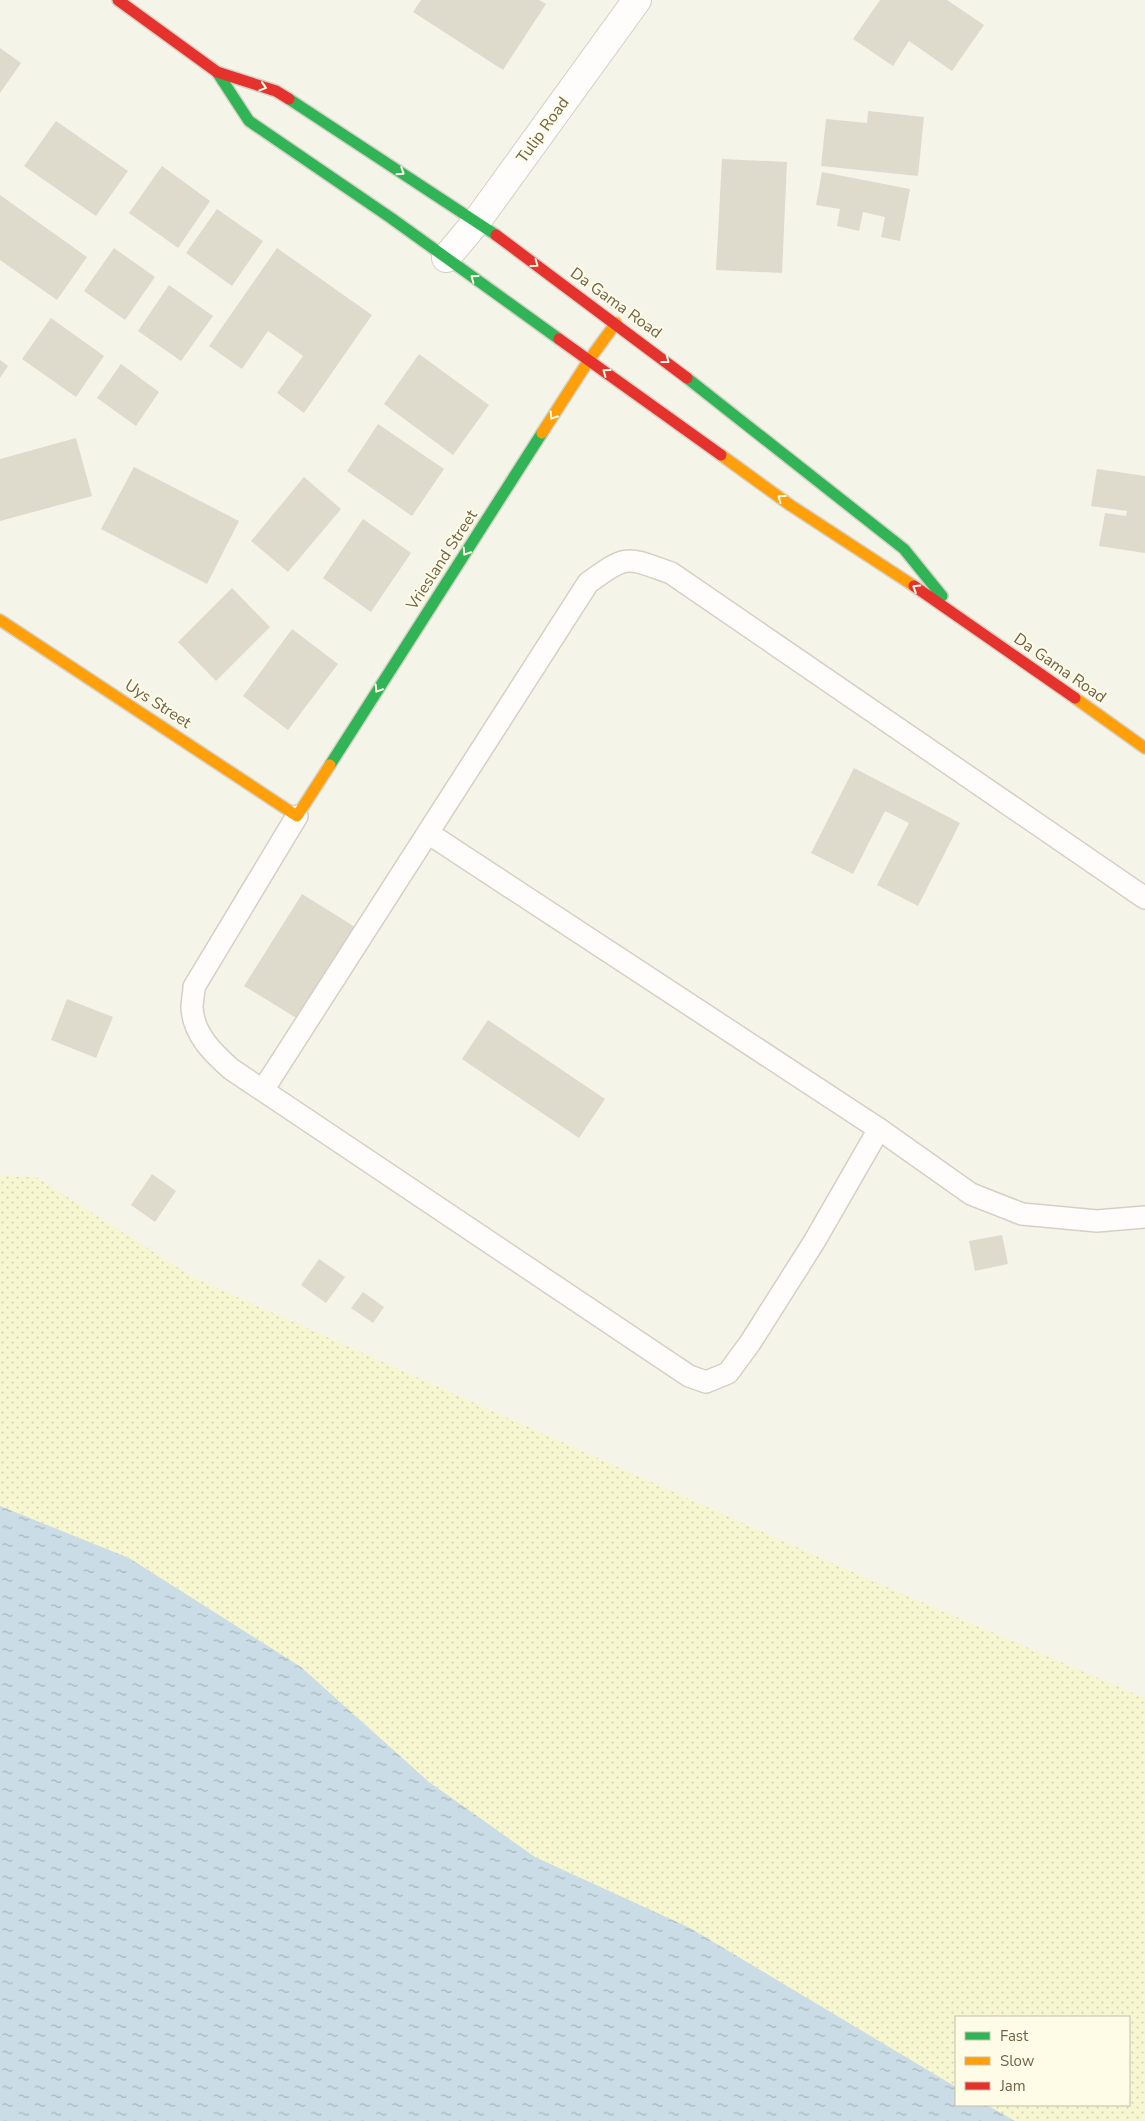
<svg xmlns="http://www.w3.org/2000/svg" width="1145" height="2121" font-family="'Nunito Sans',sans-serif">
<style>
.sand{fill:url(#sand-dots)}
.water{fill:url(#water-ripples)}
.building{fill:#dedbcd}
.lines{fill:none;stroke-linecap:round;stroke-linejoin:round}
.lane-casing{stroke:#d4d0c5;stroke-width:24}
.street-casing{stroke:#d4d0c5;stroke-width:30}
.fast-casing{stroke:#d5d1c6;stroke-width:14}
.slow-casing{stroke:#d5d1c6;stroke-width:14}
.jam-casing{stroke:#d5d1c6;stroke-width:14}
.lane{stroke:#fefdfc;stroke-width:21}
.street{stroke:#fefdfc;stroke-width:28}
.fast{stroke:#30b455;stroke-width:11}
.slow{stroke:#ff9f0a;stroke-width:11}
.jam{stroke:#e5322d;stroke-width:11}
.oneway{stroke:#fefce7}
.labels{text-anchor:middle;dominant-baseline:central;stroke-width:4;stroke-linejoin:round;paint-order:stroke}
.street-label{font-size:16px;fill:#716249;stroke:#fefce7}
</style>
<defs>
<pattern id="sand-dots" width="8" height="8" patternUnits="userSpaceOnUse" patternTransform="scale(1.25)"><rect width="8" height="8" fill="#f6f7d0"/><path d="M2 2h.1M6 6h.1" fill="none" stroke="#d6d6b4" stroke-width="1.8" stroke-linecap="round"/></pattern>
<pattern id="water-ripples" width="26" height="14" patternUnits="userSpaceOnUse" patternTransform="scale(1.25)"><rect width="26" height="14" fill="#cadce5"/><path d="M2 4q2-2 4 0t4 0M15 11q2-2 4 0t4 0" fill="none" stroke="#a8b6bc"/></pattern>
</defs>
<rect width="100%" height="100%" fill="#f5f4e8"/>
<!-- sand -->
<polygon class="sand" points="0,1176 36,1177 193,1277 873,1581 1145,1698 1145,2121 1015,2121 987,2105 1129,2105 1129,2017 956,2017 956,2087 690,1928 535,1857 429,1782 301,1667 129,1558 0,1506"/>
<!-- water -->
<polygon class="water" points="0,1506 129,1558 301,1667 429,1782 535,1857 690,1928 956,2087 956,2105 987,2105 1015,2121 0,2121"/>
<!-- building -->
<g class="building">
<polygon points="421,0 539,0 546,4 503,70 413,12"/>
<polygon points="880,0 947,0 984,25 952,71 909,41 893,66 853,39"/>
<polygon points="0,48 21,63 0,93"/>
<polygon points="868,111 924,117 918,176 821,166 826,119 867,123"/>
<polygon points="56,121 128,171 96,216 24,166"/>
<polygon points="722,159 787,162 782,273 716,270"/>
<polygon points="162,166 210,201 178,248 129,213"/>
<polygon points="822,172 910,189 900,241 881,237 885,217 863,212 859,231 837,226 840,209 816,205"/>
<polygon points="0,195 87,257 57,300 0,260"/>
<polygon points="217,209 263,241 232,286 186,253"/>
<polygon points="114,248 155,277 125,320 84,291"/>
<polygon points="277,248 372,315 304,413 277,393 303,356 268,331 242,369 209,346"/>
<polygon points="169,285 213,316 181,361 138,331"/>
<polygon points="51,318 104,356 76,397 22,359"/>
<polygon points="419,354 489,405 453,455 384,404"/>
<polygon points="0,360 8,366 0,378"/>
<polygon points="121,364 159,392 136,426 97,398"/>
<polygon points="378,424 444,469 412,516 347,471"/>
<polygon points="76,438 92,496 0,521 0,459"/>
<polygon points="134,467 239,521 207,584 101,529"/>
<polygon points="1097,469 1145,476 1145,553 1099,546 1105,513 1126,516 1127,511 1091,506"/>
<polygon points="304,477 341,509 288,572 251,541"/>
<polygon points="363,519 411,553 371,612 323,578"/>
<polygon points="232,588 270,627 216,681 178,642"/>
<polygon points="292,629 338,664 288,730 243,696"/>
<polygon points="854,768 960,823 918,906 877,885 909,823 885,811 853,874 811,853"/>
<polygon points="302,894 355,927 298,1019 244,986"/>
<polygon points="67,999 113,1017 96,1058 51,1040"/>
<polygon points="488,1020 605,1099 579,1138 462,1059"/>
<polygon points="152,1174 176,1191 155,1222 131,1205"/>
<polygon points="1002,1235 1008,1264 975,1271 969,1241"/>
<polygon points="319,1259 345,1277 326,1303 301,1285"/>
<polygon points="363,1292 384,1307 373,1323 351,1308"/>
</g>
<g class="lines">
<!-- lane casing -->
<g class="lane-casing">
<g id="lane">
<path d="M297,816L194,987C194,994 192,1001 192,1007C193,1034 213,1053 231,1069L689,1376L706,1382L728,1373L750,1343L814,1242L879,1129"/>
<polyline points="428,833 879,1129 971,1194 1022,1214 1097,1221 1145,1217"/>
<path d="M263,1090L588,583C628,554 626,557 671,573L1145,898"/>
</g>
</g>
<!-- street casing -->
<g class="street-casing">
<polyline id="street" points="446,258 477,221 637,0"/>
</g>
<!-- fast casing -->
<g class="fast-casing">
<g id="fast">
<polyline points="217,72 249,121 391,218 559,339"/>
<polyline points="289,99 496,235"/>
<polyline points="687,378 904,549 942,596"/>
<polyline points="330,765 542,433"/>
</g>
</g>
<!-- slow casing -->
<g class="slow-casing">
<g id="slow">
<polyline points="542,433 589,360 616,323"/>
<polyline points="721,455 790,505 914,586"/>
<polyline points="0,620 297,816 330,765"/>
<polyline points="1075,698 1145,748"/>
</g>
</g>
<!-- jam casing -->
<g class="jam-casing">
<g id="jam">
<polyline points="118,0 217,72 276,91 289,99"/>
<polyline points="496,235 687,378"/>
<polyline points="559,339 721,455"/>
<polyline points="914,586 1075,698"/>
</g>
</g>
<!-- lane -->
<use href="#lane" class="lane"/>
<!-- street -->
<use href="#street" class="street"/>
<!-- fast -->
<use href="#fast" class="fast"/>
<!-- slow -->
<use href="#slow" class="slow"/>
<!-- jam -->
<use href="#jam" class="jam"/>
</g>
<!-- one-way arrows -->
<defs><path id="oneway-chevron" d="M-2-3.5L2.5 0L-2 3.5" fill="none" stroke-width="1.6" stroke-linecap="round" stroke-linejoin="round" transform="scale(1.25)"/></defs>
<g class="oneway">
<use href="#oneway-chevron" transform="translate(263 87) rotate(17)"/>
<use href="#oneway-chevron" transform="translate(401 172) rotate(33)"/>
<use href="#oneway-chevron" transform="translate(535 264) rotate(36)"/>
<use href="#oneway-chevron" transform="translate(474 278) rotate(-144)"/>
<use href="#oneway-chevron" transform="translate(666 360) rotate(38)"/>
<use href="#oneway-chevron" transform="translate(606 372) rotate(-144)"/>
<use href="#oneway-chevron" transform="translate(553 416) rotate(123)"/>
<use href="#oneway-chevron" transform="translate(781 498) rotate(-144)"/>
<use href="#oneway-chevron" transform="translate(466 552) rotate(123)"/>
<use href="#oneway-chevron" transform="translate(916 588) rotate(-148)"/>
<use href="#oneway-chevron" transform="translate(378 689) rotate(123)"/>
</g>
<g class="labels">
<!-- street labels -->
<g class="street-label">
<text transform="translate(543 130) rotate(-54)">Tulip Road</text>
<text transform="translate(616 303) rotate(36)">Da Gama Road</text>
<text transform="translate(442 560) rotate(-57)">Vriesland Street</text>
<text transform="translate(1060 668) rotate(35)">Da Gama Road</text>
<text transform="translate(158 704) rotate(33)">Uys Street</text>
</g>
</g>
<!-- legend -->
<rect x="955" y="2016" width="175" height="90" fill="#fefce7" stroke="#c6bea8"/>
<rect x="965" y="2032" width="25" height="8" fill="#30b455" stroke="#c6bea8"/>
<text x="1000" y="2041" font-size="15" fill="#716249">Fast</text>
<rect x="965" y="2057" width="25" height="8" fill="#ff9f0a" stroke="#c6bea8"/>
<text x="1000" y="2066" font-size="15" fill="#716249">Slow</text>
<rect x="965" y="2082" width="25" height="8" fill="#e5322d" stroke="#c6bea8"/>
<text x="1000" y="2091" font-size="15" fill="#716249">Jam</text>
</svg>
